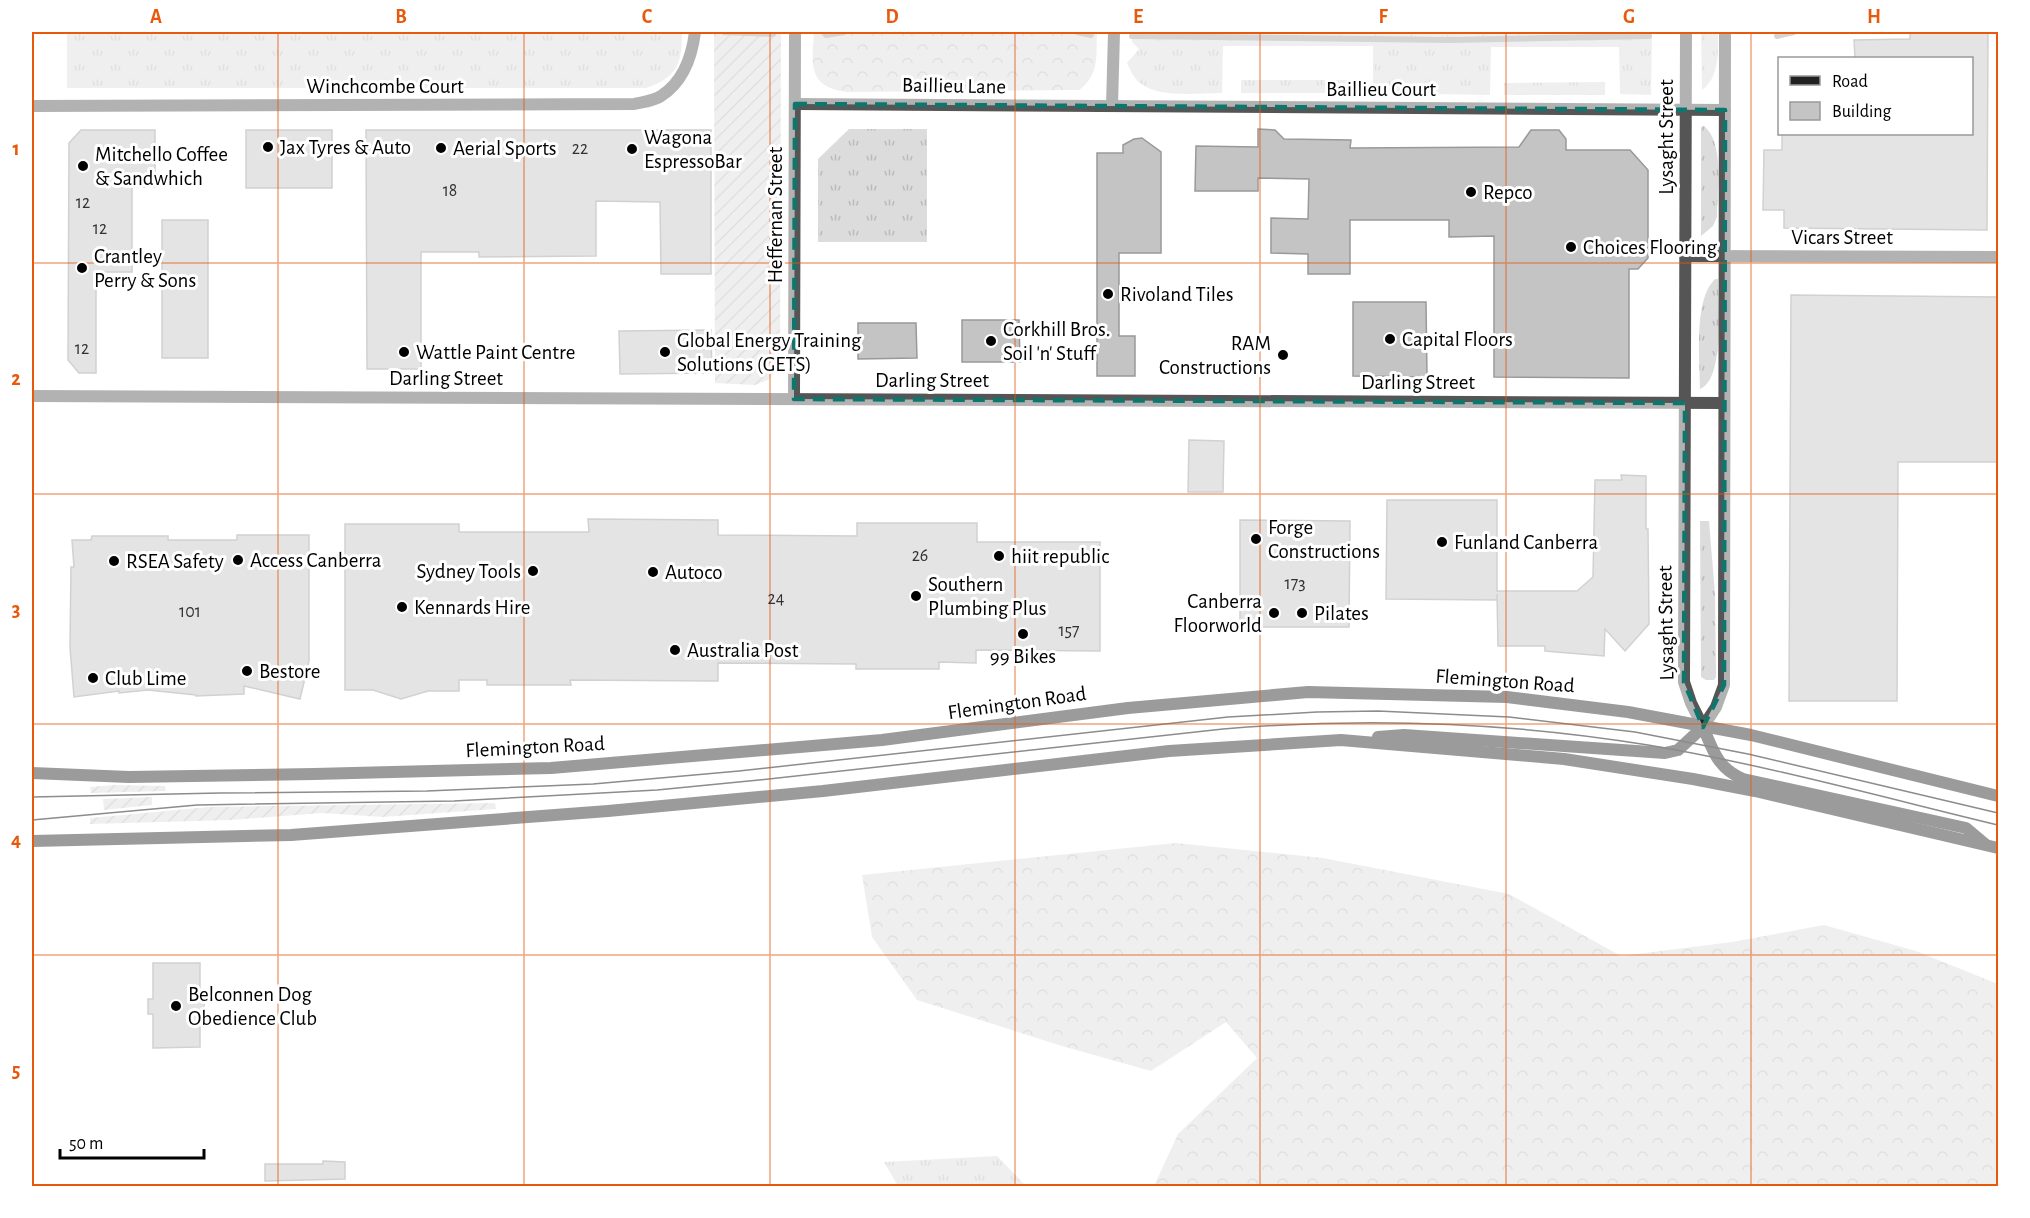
<svg xmlns="http://www.w3.org/2000/svg" width="2030" height="1218" font-family="'Alegreya Sans',sans-serif">
<style>
.grass{fill:url(#grass-tufts)}
.forest{fill:url(#forest-crowns)}
.garden{fill:url(#garden-furrows)}
.lines{fill:none;stroke-linecap:round;stroke-linejoin:round}
.stream{stroke:#a3a3a3;stroke-width:6}
.building{fill:#c4c4c4;stroke:#999;stroke-width:1.5}
.minor{stroke:#555;stroke-width:12}
.tertiary{stroke:#555;stroke-width:12}
.secondary{stroke:#222;stroke-width:12}
.tram{stroke:#000;stroke-width:1.5}
.marked{fill:none;stroke:#0f766e;stroke-width:4.5;stroke-dasharray:12 8;stroke-linejoin:round}
.grid{fill:none;stroke:#e8590c;stroke-width:1.5;stroke-opacity:0.55}
.poi-dot{fill:#000;stroke:#fff;stroke-width:2}
.labels{text-anchor:middle;dominant-baseline:central;stroke-width:6;stroke-linejoin:round;paint-order:stroke}
.number-label{font-size:18px;fill:#313131}
.street-label{font-size:21px;fill:#000;stroke:#fff}
.poi-label{font-size:21px;fill:#000;stroke:#fff;text-anchor:start}
.neatline{fill:none;stroke:#e8590c;stroke-width:2}
.grid-label{font-size:20px;text-anchor:middle;font-weight:bold;fill:#e8590c}
</style>
<defs>
<pattern id="grass-tufts" width="24" height="20" patternUnits="userSpaceOnUse" patternTransform="scale(1.5)"><rect width="24" height="20" fill="#dcdcdc"/><path d="M3 7l-1-3M5 7V3M7 7l1-3M15 17l-1-3M17 17v-4M19 17l1-3" fill="none" stroke="#bbb"/></pattern>
<pattern id="forest-crowns" width="20" height="18" patternUnits="userSpaceOnUse" patternTransform="scale(1.5)"><rect width="20" height="18" fill="#dcdcdc"/><path d="M2 6a3 3 0 1 1 6 0M12 15a3 3 0 1 1 6 0" fill="none" stroke="#bbb"/></pattern>
<pattern id="garden-furrows" width="10" height="10" patternUnits="userSpaceOnUse" patternTransform="scale(1.5)"><rect width="10" height="10" fill="#dcdcdc"/><path d="M-1 1l2-2M0 10L10 0M9 11l2-2" fill="none" stroke="#bbb"/></pattern>
</defs>
<rect width="100%" height="100%" fill="#fff"/>
<!-- grass -->
<g class="grass">
<path d="M67,32H682C682,63 678,77 646,88H67Z"/>
<path d="M1132,32H1652L1651,95L1620,94L1619,47H1491L1490,95L1373,93V46H1223L1222,93C1200,93 1161,98 1143,85C1134,80 1131,71 1127,63L1139,49L1132,42Z"/>
<path d="M1701,32H1718C1718,51 1720,77 1702,90Z"/>
<polygon points="1241,80 1359,80 1360,93 1241,93"/>
<polygon points="1605,82 1605,95 1504,95 1504,83"/>
<path d="M1704,126C1725,143 1717,192 1717,217L1713,226L1701,236V127Z"/>
<polygon points="849,129 927,129 927,242 818,242 818,159"/>
<path d="M1715,279H1718V283C1718,306 1725,379 1700,389C1700,360 1693,300 1715,279Z"/>
<polygon points="1700,521 1709,521 1715,594 1716,677 1714,680 1706,680 1701,677"/>
<polygon points="997,1156 1026,1186 898,1186 884,1162"/>
</g>
<!-- forest -->
<g class="forest">
<path d="M814,32H1097C1096,55 1100,75 1079,90L847,92C807,87 812,64 814,32Z"/>
<polygon points="1176,843 1323,858 1509,894 1621,956 1732,942 1824,925 1916,951 1998,984 1998,1186 1154,1186 1178,1134 1257,1058 1226,1022 1151,1071 1062,1046 917,1000 872,937 862,875"/>
</g>
<!-- garden -->
<g class="garden">
<polygon points="714,32 781,32 780,363 770,379 755,385 715,383"/>
<polygon points="114,785 165,786 166,791 91,793 90,787"/>
<polygon points="152,797 152,805 104,810 103,799"/>
<polygon points="495,803 496,809 382,817 322,813 231,820 90,824 90,818 209,807"/>
</g>
<g class="lines">
<!-- stream -->
<g class="stream">
<polyline points="724,32 773,34"/>
<polyline points="1077,32 1091,35"/>
<polyline points="826,35 844,32"/>
<polyline points="1132,36 1450,40 1649,36"/>
<polyline points="1777,36 1794,32"/>
</g>
</g>
<!-- building -->
<g class="building">
<polygon points="1910,32 1988,32 1987,230 1784,228 1784,210 1763,210 1764,150 1782,150 1782,134 1971,134 1971,58 1855,58 1854,40 1910,39"/>
<polygon points="1258,129 1275,130 1284,139 1351,140 1350,148 1519,147 1531,130 1559,130 1566,139 1566,150 1630,150 1648,170 1648,258 1638,269 1629,269 1629,378 1494,377 1494,236 1449,237 1449,220 1350,220 1350,274 1308,274 1308,254 1271,253 1271,218 1308,219 1309,179 1258,178 1258,191 1195,191 1196,146 1258,147"/>
<polygon points="81,130 155,130 155,187 132,187 132,272 96,272 96,373 79,373 68,360 69,143"/>
<rect x="246" y="130" width="86" height="58"/>
<polygon points="366,130 711,130 711,274 661,274 660,202 596,201 596,256 479,257 479,252 421,252 421,369 367,369"/>
<polygon points="1142,138 1161,152 1161,253 1119,253 1119,336 1135,336 1135,376 1097,376 1097,153 1123,153 1123,145 1134,139"/>
<rect x="162" y="220" width="46" height="138"/>
<polygon points="1791,295 1998,297 1998,462 1898,462 1897,701 1789,701"/>
<polygon points="1353,302 1426,302 1427,377 1353,376"/>
<polygon points="962,320 1019,320 1020,362 962,362"/>
<polygon points="858,323 916,323 917,358 858,359"/>
<polygon points="711,330 712,373 620,374 619,331"/>
<polygon points="1189,440 1224,441 1223,492 1188,492"/>
<polygon points="1621,475 1646,476 1646,529 1648,529 1649,624 1625,651 1605,629 1604,656 1545,651 1545,646 1498,646 1497,594 1497,600 1386,599 1387,500 1497,500 1497,591 1577,591 1593,577 1595,480 1622,480"/>
<polygon points="588,519 718,520 718,535 857,536 857,523 977,523 977,542 1100,542 1100,651 976,650 976,663 939,662 939,669 856,669 856,664 718,663 718,681 570,680 571,685 487,685 487,680 459,680 459,691 428,691 401,699 373,690 345,690 345,524 459,524 459,532 589,532"/>
<polygon points="1240,520 1350,521 1349,627 1240,627"/>
<polygon points="237,535 309,535 309,661 300,699 244,686 244,694 196,696 196,695 148,690 119,693 119,691 74,697 70,647 71,567 74,567 72,540 91,540 92,536 168,536 168,540 237,540"/>
<polygon points="153,963 200,963 200,993 204,993 204,1020 200,1021 200,1047 153,1048 153,1014 148,1014 148,999 153,999"/>
<polygon points="323,1161 345,1162 345,1179 265,1181 265,1164 323,1164"/>
</g>
<g class="lines">
<!-- minor -->
<g class="minor">
<polyline points="795,104 1725,110"/>
<path d="M32,106L634,104C642,102 654,101 661,96C683,82 692,56 695,32"/>
<polyline points="1112,106 1114,32"/>
<polyline points="1686,256 1998,257"/>
<polyline points="32,396 1724,403"/>
<polyline points="794,399 795,32"/>
</g>
<!-- tertiary -->
<polyline class="tertiary" points="1686,32 1684,682 1691,703 1703,727 1716,707 1724,685 1725,32"/>
<!-- secondary -->
<g class="secondary">
<path d="M1378,737L1404,735L1665,753L1678,750L1703,727C1713,750 1717,768 1743,779L1966,828L1985,844"/>
<polyline points="32,773 129,777 314,774 551,768 882,740 1128,708 1308,692 1507,697 1628,712 1751,735 1998,796"/>
<polyline points="32,841 291,835 608,811 823,791 1169,751 1341,740 1564,759 1693,779 1755,791 1998,848"/>
</g>
<!-- tram -->
<g class="tram">
<polyline points="32,797 220,793 427,791 593,784 739,771 1228,717 1317,712 1378,711 1509,717 1635,732 1748,754 1998,813"/>
<path d="M32,820L197,805L454,801L657,790L759,780L1223,729C1365,717 1507,722 1648,745C1766,765 1882,797 1998,825"/>
</g>
</g>
<!-- marked area -->
<path d="M0 0H2030V1218H0ZM795,104L1725,110L1724,685L1703,727L1684,682L1685,403L794,399Z" fill="#fff" fill-opacity=".55" fill-rule="evenodd"/>
<path class="marked" d="M795,104L1725,110L1724,685L1703,727L1684,682L1685,403L794,399Z"/>
<!-- grid -->
<path class="grid" d="M278,32V1186M524,32V1186M770,32V1186M1015,32V1186M1260,32V1186M1506,32V1186M1751,32V1186M32,263H1998M32,494H1998M32,724H1998M32,955H1998"/>
<!-- markers -->
<g class="poi-dot">
<circle cx="268" cy="147" r="6"/>
<circle cx="441" cy="148" r="6"/>
<circle cx="632" cy="149" r="6"/>
<circle cx="83" cy="166" r="6"/>
<circle cx="1471" cy="192" r="6"/>
<circle cx="1571" cy="247" r="6"/>
<circle cx="82" cy="268" r="6"/>
<circle cx="1108" cy="294" r="6"/>
<circle cx="1390" cy="339" r="6"/>
<circle cx="991" cy="341" r="6"/>
<circle cx="404" cy="352" r="6"/>
<circle cx="665" cy="352" r="6"/>
<circle cx="1283" cy="355" r="6"/>
<circle cx="1256" cy="539" r="6"/>
<circle cx="1442" cy="542" r="6"/>
<circle cx="999" cy="556" r="6"/>
<circle cx="238" cy="560" r="6"/>
<circle cx="114" cy="561" r="6"/>
<circle cx="533" cy="571" r="6"/>
<circle cx="653" cy="572" r="6"/>
<circle cx="916" cy="596" r="6"/>
<circle cx="402" cy="607" r="6"/>
<circle cx="1274" cy="613" r="6"/>
<circle cx="1302" cy="613" r="6"/>
<circle cx="1023" cy="634" r="6"/>
<circle cx="675" cy="650" r="6"/>
<circle cx="247" cy="671" r="6"/>
<circle cx="93" cy="678" r="6"/>
<circle cx="176" cy="1006" r="6"/>
</g>
<g class="labels">
<!-- number labels -->
<g class="number-label">
<text x="580" y="149">22</text>
<text x="450" y="191">18</text>
<text x="83" y="203">12</text>
<text x="100" y="229">12</text>
<text x="82" y="349">12</text>
<text x="920" y="556">26</text>
<text x="1295" y="584">173</text>
<text x="776" y="599">24</text>
<text x="190" y="612">101</text>
<text x="1069" y="631">157</text>
</g>
<!-- street labels -->
<g class="street-label">
<text x="385" y="86">Winchcombe Court</text>
<text transform="translate(954 86) rotate(1)">Baillieu Lane</text>
<text x="1381" y="89">Baillieu Court</text>
<text transform="translate(1666 137) rotate(-90)">Lysaght Street</text>
<text transform="translate(775 215) rotate(-90)">Heffernan Street</text>
<text x="1842" y="237">Vicars Street</text>
<text x="446" y="378">Darling Street</text>
<text x="932" y="380">Darling Street</text>
<text x="1418" y="382">Darling Street</text>
<text transform="translate(1666 623) rotate(-91)">Lysaght Street</text>
<text transform="translate(1505 681) rotate(4)">Flemington Road</text>
<text transform="translate(1017 703) rotate(-8)">Flemington Road</text>
<text transform="translate(535 747) rotate(-3)">Flemington Road</text>
</g>
<!-- poi labels -->
<g class="poi-label">
<text x="644" y="137">Wagona<tspan x="644" dy="24">EspressoBar</tspan></text>
<text x="280" y="147">Jax Tyres &amp; Auto</text>
<text x="453" y="148">Aerial Sports</text>
<text x="95" y="154">Mitchello Coffee<tspan x="95" dy="24">&amp; Sandwhich</tspan></text>
<text x="1483" y="192">Repco</text>
<text x="1583" y="247">Choices Flooring</text>
<text x="94" y="256">Crantley<tspan x="94" dy="24">Perry &amp; Sons</tspan></text>
<text x="1120" y="294">Rivoland Tiles</text>
<text x="1003" y="329">Corkhill Bros.<tspan x="1003" dy="24">Soil 'n' Stuff</tspan></text>
<text x="1402" y="339">Capital Floors</text>
<text x="677" y="340">Global Energy Training<tspan x="677" dy="24">Solutions (GETS)</tspan></text>
<text x="1271" y="343" text-anchor="end">RAM<tspan x="1271" dy="24">Constructions</tspan></text>
<text x="416" y="352">Wattle Paint Centre</text>
<text x="1268" y="527">Forge<tspan x="1268" dy="24">Constructions</tspan></text>
<text x="1454" y="542">Funland Canberra</text>
<text x="1011" y="556">hiit republic</text>
<text x="250" y="560">Access Canberra</text>
<text x="126" y="561">RSEA Safety</text>
<text x="521" y="571" text-anchor="end">Sydney Tools</text>
<text x="665" y="572">Autoco</text>
<text x="928" y="584">Southern<tspan x="928" dy="24">Plumbing Plus</tspan></text>
<text x="1262" y="601" text-anchor="end">Canberra<tspan x="1262" dy="24">Floorworld</tspan></text>
<text x="414" y="607">Kennards Hire</text>
<text x="1314" y="613">Pilates</text>
<text x="687" y="650">Australia Post</text>
<text x="1023" y="656" text-anchor="middle">99 Bikes</text>
<text x="259" y="671">Bestore</text>
<text x="105" y="678">Club Lime</text>
<text x="188" y="994">Belconnen Dog<tspan x="188" dy="24">Obedience Club</tspan></text>
</g>
</g>
<!-- border -->
<rect width="2030" height="1218" fill="none" stroke="#ffffff" stroke-width="66"/>
<!-- legend -->
<rect x="1778" y="57" width="195" height="78" fill="#ffffff" stroke="#999999" stroke-width="1.5"/>
<rect x="1790" y="76" width="30" height="9" fill="#222222" stroke="#999999" stroke-width="1.5"/>
<text x="1832" y="87" font-size="18" fill="#000000">Road</text>
<rect x="1790" y="102" width="30" height="18" fill="#c4c4c4" stroke="#999999" stroke-width="1.5"/>
<text x="1832" y="117" font-size="18" fill="#000000">Building</text>
<!-- scale -->
<path d="M60 1149v9h144v-9" fill="none" stroke="#000000" stroke-width="3"/>
<text x="69" y="1149" font-size="18" fill="#000000" stroke="#ffffff" stroke-width="4.5" paint-order="stroke">50 m</text>
<rect x="33" y="33" width="1964" height="1152" class="neatline"/>
<g class="grid-label">
<text x="156" y="23">A</text>
<text x="401" y="23">B</text>
<text x="647" y="23">C</text>
<text x="892" y="23">D</text>
<text x="1138" y="23">E</text>
<text x="1383" y="23">F</text>
<text x="1629" y="23">G</text>
<text x="1874" y="23">H</text>
<text x="16" y="155">1</text>
<text x="16" y="385">2</text>
<text x="16" y="616">3</text>
<text x="16" y="846">4</text>
<text x="16" y="1077">5</text>
</g>
</svg>
